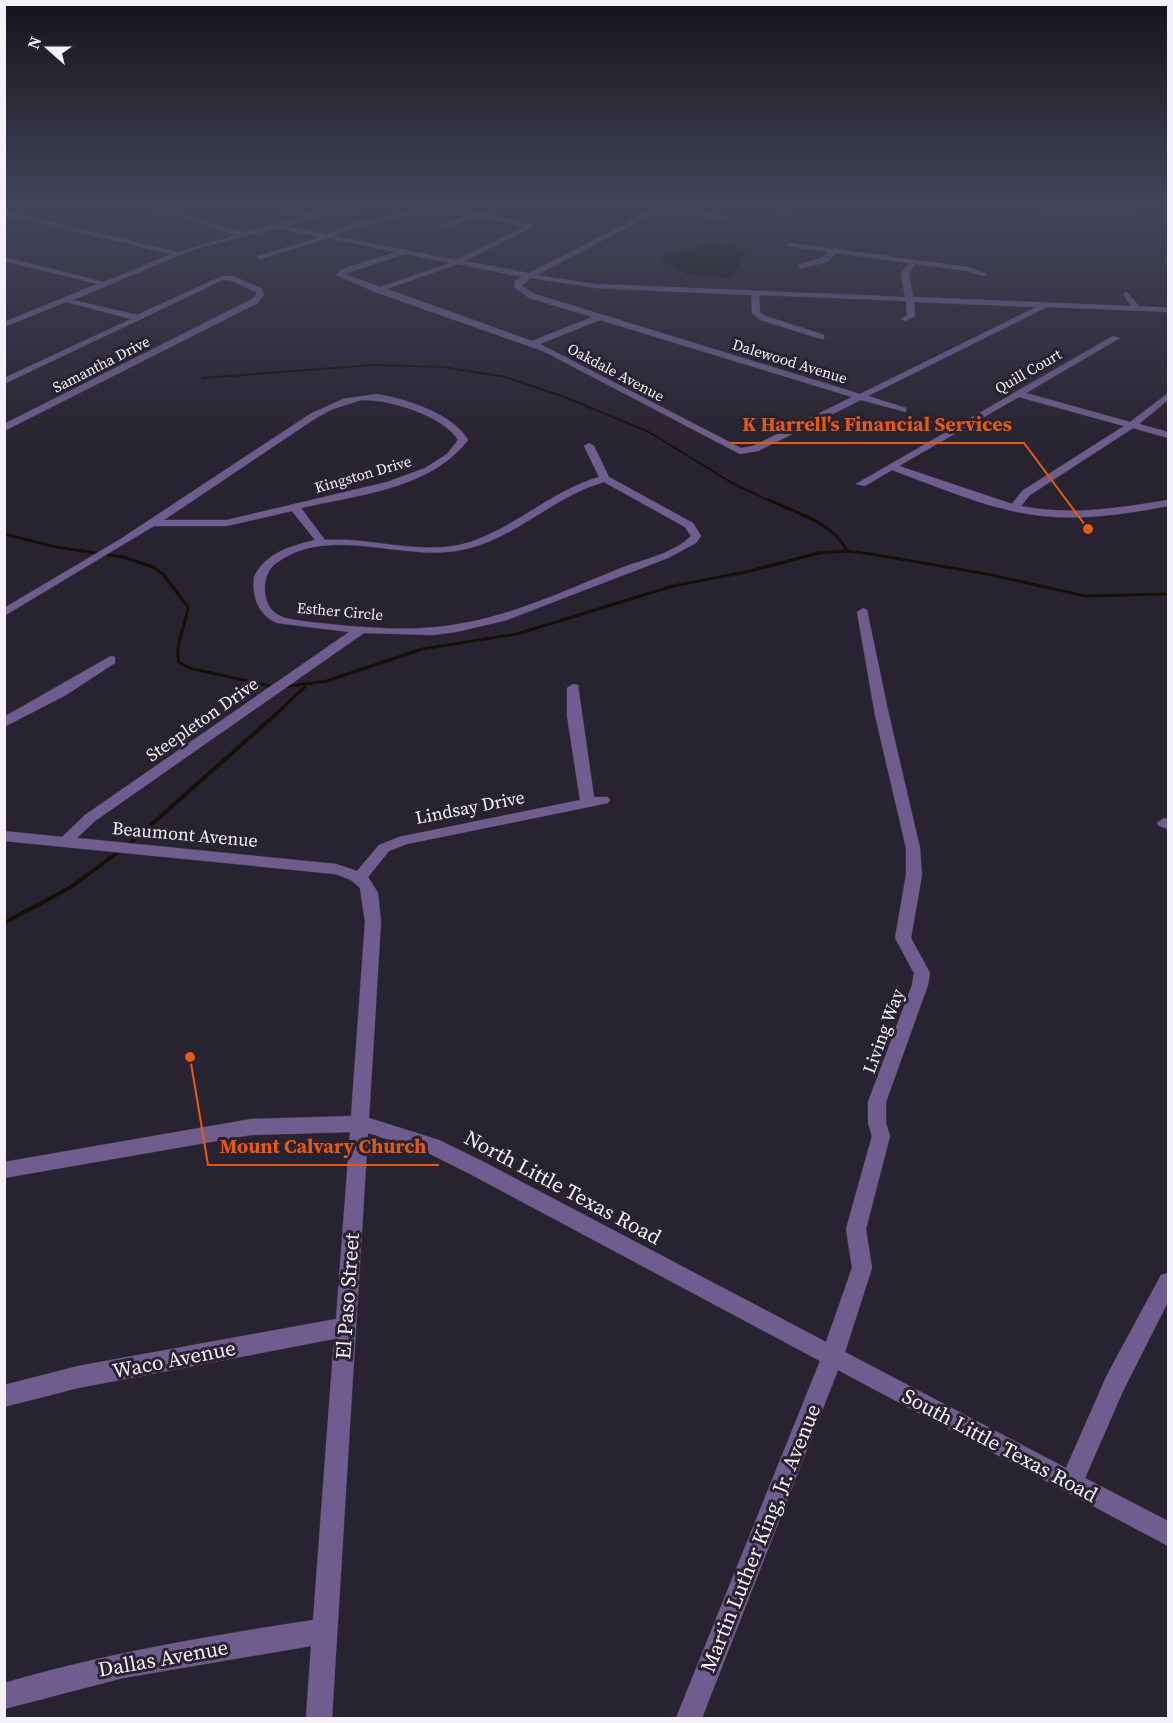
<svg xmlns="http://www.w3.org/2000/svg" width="1173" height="1723" font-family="'Source Serif 4',serif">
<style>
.water{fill:#161105}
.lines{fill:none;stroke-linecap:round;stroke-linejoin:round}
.stream-far3{stroke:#161105;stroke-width:1.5}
.stream-far2{stroke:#161105;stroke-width:2}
.stream-far1{stroke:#161105;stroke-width:3}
.stream{stroke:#161105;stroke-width:4}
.minor-casing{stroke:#45404c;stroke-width:1}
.minor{fill:#705d90;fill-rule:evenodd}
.labels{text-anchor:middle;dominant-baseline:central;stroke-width:6;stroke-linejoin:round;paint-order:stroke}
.far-street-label{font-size:15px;fill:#f4f1fa;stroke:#282330}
.street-label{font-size:18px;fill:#f4f1fa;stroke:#282330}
.near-street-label{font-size:21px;fill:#f4f1fa;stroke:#282330}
.leader{fill:none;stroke:#e8590c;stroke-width:2}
.callout-dot{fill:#e8590c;stroke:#282330;stroke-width:2}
.callout-label{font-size:20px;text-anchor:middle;font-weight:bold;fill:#e8590c;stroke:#282330;stroke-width:6;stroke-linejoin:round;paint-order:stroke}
</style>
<rect width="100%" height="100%" fill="#282330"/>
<!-- water -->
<g class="water">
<polygon points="967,207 1168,207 1168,214 1053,215 981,211"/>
<path d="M715,243L746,250L734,274L727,278L687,274L659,259C663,255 707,245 715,243Z"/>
</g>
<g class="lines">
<!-- stream-far3 -->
<g class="stream-far3">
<polyline points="857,207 880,207"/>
<polyline points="727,247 755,239 767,222 804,207"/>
</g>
<!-- stream-far2 -->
<polyline class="stream-far2" points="202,378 373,365 442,367 506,377 567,398 649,432 732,483 772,502"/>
<!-- stream-far1 -->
<g class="stream-far1">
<path d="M769,500C796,513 834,523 847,551"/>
<path d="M4,534L56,547L123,557L153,567L163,574L188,607C186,625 174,645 179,662L189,668L275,687"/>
<polyline points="282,687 327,681 422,649 517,634 673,586 746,572 819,553 847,551 871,554 987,574 1085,596 1168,594"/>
<polyline points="281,709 305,687"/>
</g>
<!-- stream -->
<g class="stream">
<polyline points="127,846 283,708"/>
<polyline points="4,923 71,887 121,850"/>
</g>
<!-- minor casing -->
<g class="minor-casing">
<g id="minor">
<path d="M283,207C294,206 306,216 317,214C330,213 342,207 356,207L286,226L326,234L351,224L429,207H458L532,225V227L464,261L529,273L626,224L644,212L680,207L648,215L630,226L537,275L595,284L905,297L901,274L908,263L836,253L827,262L800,269L797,265L821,258L828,252L788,246L790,243L968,267L987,274L983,276L967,271L915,264L909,274L913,297L1131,306L1123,294L1127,292L1139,306L1168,308V312L1047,307L868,396L906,408V412L861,400L758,451L740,454L543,351L375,292L336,275L342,269L396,252L328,238L258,260V256L320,237L277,228L192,250L73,300L137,315L222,276H233L262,289L264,295L258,303L4,431V424L252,299L256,295V292L229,280H223L4,384V378L131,319L66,302L4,327V322L97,284L4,261V257L104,282L171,254L4,215V211L177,252L237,235L159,210V208L244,233L307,217ZM432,210L472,214L441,226L443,229L480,216L524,227L456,260L334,236L355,227ZM404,254L450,263L380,287L345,274ZM458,264L522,277L515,281L514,287L529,298L592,317L532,341L387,289ZM531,278L595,288L751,295L752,313L760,320L821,339H824V335L766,316L760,312L759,295L906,301L907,315L901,319L905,321L915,316L914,302L1036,307L860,394L535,294L522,286ZM600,320L852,397L753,446L741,448L540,344Z"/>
<path d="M684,207H692L730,218C718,223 695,214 684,207Z"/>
<path d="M1113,336L1120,338L1026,393L1130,422L1168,393V400L1139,424L1168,432V438L1133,428L1030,495L1021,506C1071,516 1119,508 1168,500V506C1131,513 1093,519 1055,517C998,514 944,489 892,470L865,486L856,484ZM1019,397L1124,426L1022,491L1012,504L899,466Z"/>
<path d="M376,394C404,398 454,414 468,440C431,489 357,495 301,508L325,540C371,537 418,555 463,544C512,531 550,491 599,477L584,446L589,443L594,446L609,477L693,523L701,536L696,543L668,558L507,620L456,632L433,635L364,633L95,821L77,838L336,864L357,871L379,845L399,837L580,800L567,716V688L573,684L578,685L594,797H608L610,800L608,803L407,844L389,851L368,877L378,893L381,922L369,1118L439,1140L484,1162L826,1342L852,1268L846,1229L872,1136L868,1123V1102L912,985L914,973L895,938L906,875V848L875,715L857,612L863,608L867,610L889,715L920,848L922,875L911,938L930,973L928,985L886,1102V1123L890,1136L866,1229L872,1268L845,1352L1066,1468L1107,1375L1161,1275L1168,1273V1302L1123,1391L1085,1478L1168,1521V1546L838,1370L702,1718H676L820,1361L470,1174L426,1152L368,1133L332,1718H306L311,1646L123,1678L4,1709V1683C106,1653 209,1636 313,1620L334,1339L78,1388L4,1407V1385L78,1366L336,1319L350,1132L251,1135L4,1178V1162L251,1119L351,1116L365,922L360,888L351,880L335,874L4,841V831L62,837L85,815L349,632L277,623C258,615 252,597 254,577C265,553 291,546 315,540L292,511L227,526H154L4,616V608L119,540L310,414L343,399ZM361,400C388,399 443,415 458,440L447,454L425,468L387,482L227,520H164L316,418L333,409ZM604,482L685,527L691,536C675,553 642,560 621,568C568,589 515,615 458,624C410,633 357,627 309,622C298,620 283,620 274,612C261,601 262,574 275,564C331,521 408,566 470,548C519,535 555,496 604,482Z"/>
<polygon points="111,656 115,657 115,663 66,695 4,727 4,717"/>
<polygon points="1164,818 1168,819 1168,829 1159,826 1157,823"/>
</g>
</g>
<!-- minor -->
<use href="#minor" class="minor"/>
</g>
<!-- sky -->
<linearGradient id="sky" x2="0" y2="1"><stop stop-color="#16131a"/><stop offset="0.46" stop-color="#424559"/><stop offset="1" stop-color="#424559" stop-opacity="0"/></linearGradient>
<rect width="1173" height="448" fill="url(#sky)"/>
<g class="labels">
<!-- far-street labels -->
<g class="far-street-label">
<text transform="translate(790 361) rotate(17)">Dalewood Avenue</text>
<text transform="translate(101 364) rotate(-27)">Samantha Drive</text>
<text transform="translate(1028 371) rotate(-30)">Quill Court</text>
<text transform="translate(616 372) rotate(28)">Oakdale Avenue</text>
<text transform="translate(363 474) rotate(-16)">Kingston Drive</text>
<text transform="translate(340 611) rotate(5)">Esther Circle</text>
</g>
<!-- street labels -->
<g class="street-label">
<text transform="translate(202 719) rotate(-35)">Steepleton Drive</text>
<text transform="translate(470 807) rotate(-11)">Lindsay Drive</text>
<text transform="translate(185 834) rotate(5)">Beaumont Avenue</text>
<text transform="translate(883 1031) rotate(-70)">Living Way</text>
</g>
<!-- near-street labels -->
<g class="near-street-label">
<text transform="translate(563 1187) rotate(28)">North Little Texas Road</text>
<text transform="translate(347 1296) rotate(-86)">El Paso Street</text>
<text transform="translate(174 1359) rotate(-11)">Waco Avenue</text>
<text transform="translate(1000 1445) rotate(28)">South Little Texas Road</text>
<text transform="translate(760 1538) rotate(-68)">Martin Luther King, Jr. Avenue</text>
<text transform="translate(163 1658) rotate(-10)">Dallas Avenue</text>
</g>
</g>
<!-- callouts -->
<path class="leader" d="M1088 529L1024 443H730M190 1057L208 1165H439"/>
<g class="callout-dot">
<circle cx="1088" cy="529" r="6"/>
<circle cx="190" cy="1057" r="6"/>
</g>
<g class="callout-label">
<text x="877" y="431">K Harrell's Financial Services</text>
<text x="323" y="1153">Mount Calvary Church</text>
</g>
<!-- border -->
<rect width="1173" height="1723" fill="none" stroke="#f4f1fa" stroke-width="12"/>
<!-- north arrow -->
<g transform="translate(48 48) rotate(291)" stroke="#282330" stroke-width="4.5" paint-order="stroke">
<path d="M0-4.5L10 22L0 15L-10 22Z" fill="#f4f1fa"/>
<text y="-9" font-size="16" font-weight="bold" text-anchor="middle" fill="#f4f1fa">N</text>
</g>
</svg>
